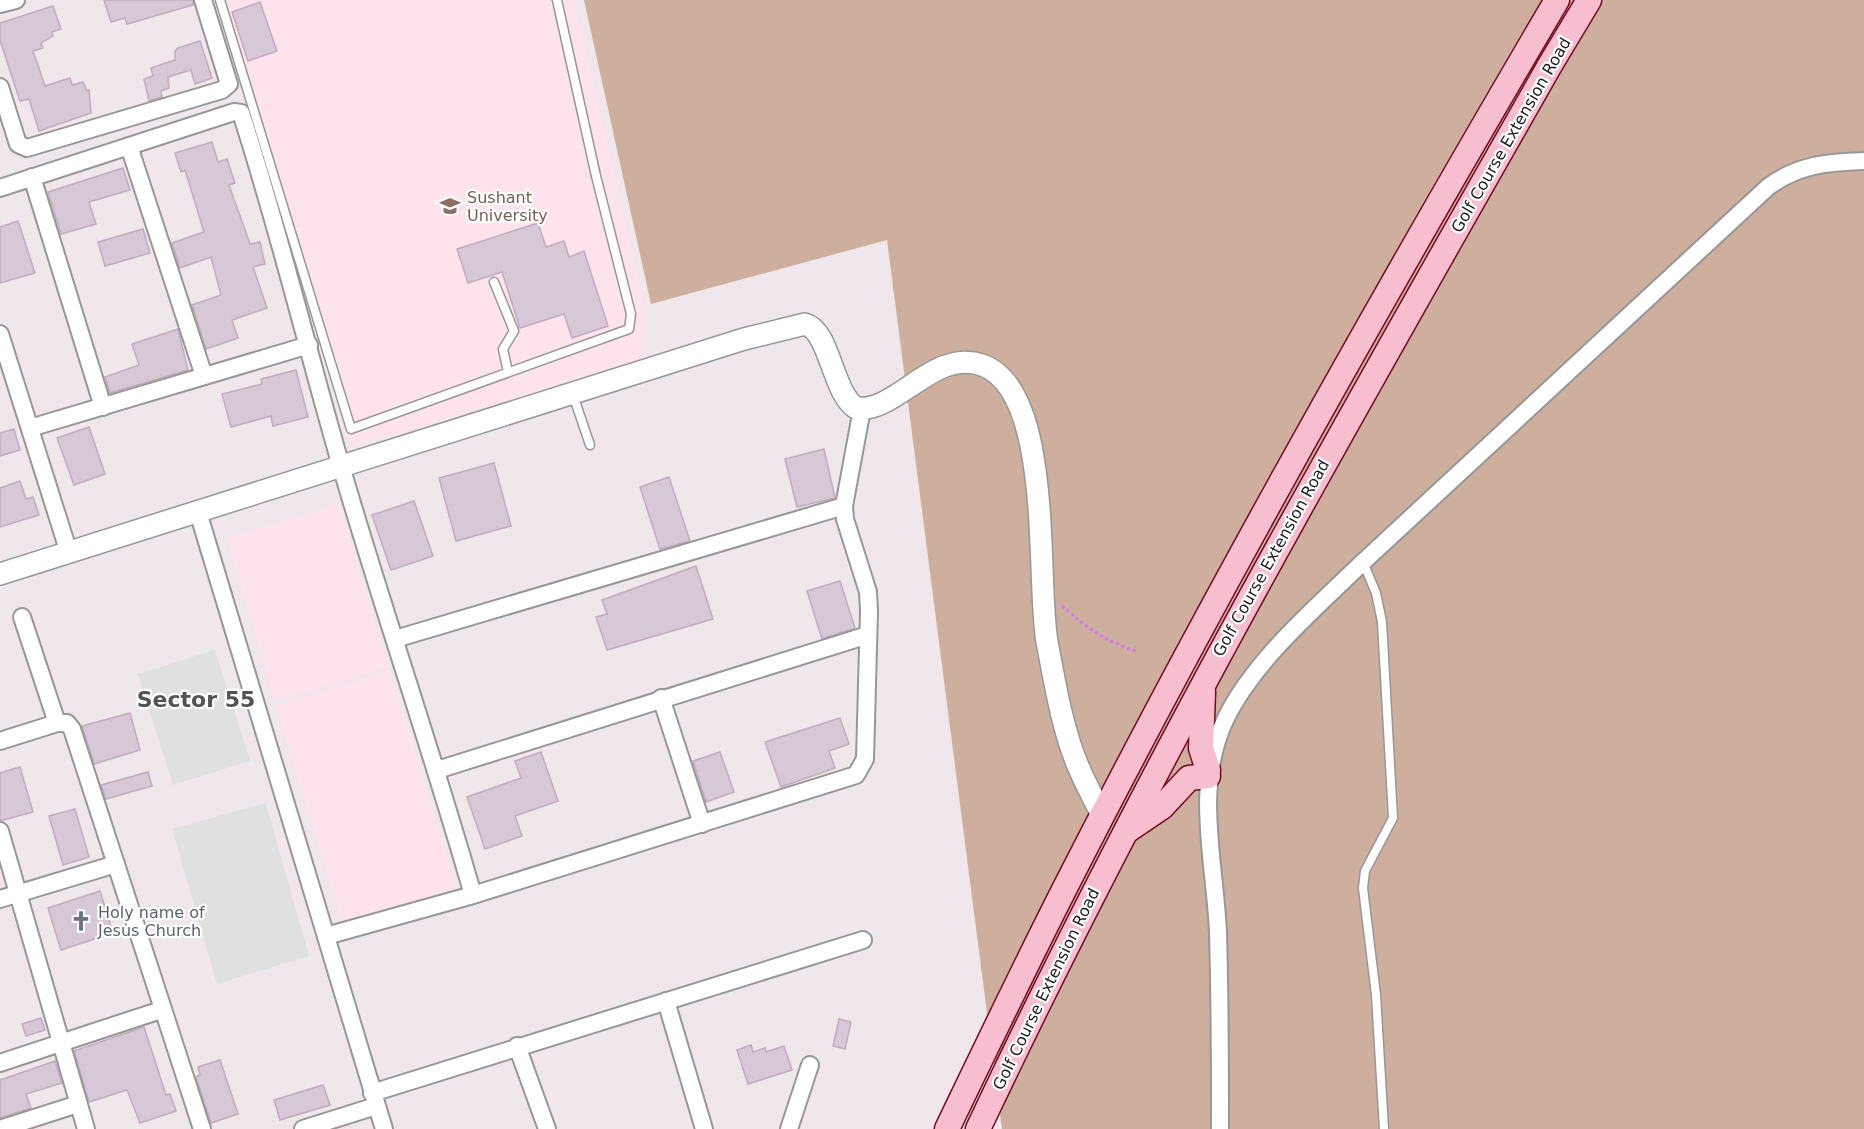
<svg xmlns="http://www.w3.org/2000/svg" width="1864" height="1129" font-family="'DejaVu Sans',sans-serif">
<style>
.education{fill:#fee3ec}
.forest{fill:#ceaf9e}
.parking{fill:#e0e0e0}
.building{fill:#d7c8d6;stroke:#c2aabf;stroke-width:1.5}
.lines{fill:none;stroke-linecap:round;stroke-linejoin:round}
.service-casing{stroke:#979797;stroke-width:11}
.minor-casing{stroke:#979797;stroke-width:20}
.tertiary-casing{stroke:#979797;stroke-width:24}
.secondary-casing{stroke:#750923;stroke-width:27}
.path{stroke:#d674f5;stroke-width:3;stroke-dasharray:3 3;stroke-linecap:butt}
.service{stroke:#fff;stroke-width:8}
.minor{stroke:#fff;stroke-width:16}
.tertiary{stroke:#fff;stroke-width:21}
.secondary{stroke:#f7becf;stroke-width:24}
.labels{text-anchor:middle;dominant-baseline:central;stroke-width:4.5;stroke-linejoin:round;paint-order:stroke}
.street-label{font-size:16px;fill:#202020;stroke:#fff}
.education-label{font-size:16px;fill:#785e54;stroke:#fff;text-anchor:start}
.worship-label{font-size:16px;fill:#5b616d;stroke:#fff;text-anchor:start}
.district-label{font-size:22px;font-weight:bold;fill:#535353;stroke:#fff}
</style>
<rect width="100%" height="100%" fill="#f0e7ed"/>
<!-- education -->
<g class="education">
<polygon points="216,0 574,0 645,310 643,358 351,448 249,102"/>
<polygon points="340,505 388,668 275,701 227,538"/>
<polygon points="390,671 458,892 344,927 276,706"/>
</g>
<!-- forest -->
<polygon class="forest" points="584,0 1864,0 1864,1129 1002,1129 887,240 651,304"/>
<!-- parking -->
<g class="parking">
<polygon points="215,650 250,761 173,785 138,674"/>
<polygon points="266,803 309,956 217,984 172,829"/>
</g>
<!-- building -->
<g class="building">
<polygon points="104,0 193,0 193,5 127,24 125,18 111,22"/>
<polygon points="260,2 277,51 248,61 232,12"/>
<polygon points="53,6 61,29 52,32 53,36 41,43 43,48 33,51 45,86 70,78 72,85 83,82 87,91 89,90 91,113 39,131 29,99 20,101 0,40 0,23"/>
<polygon points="200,41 212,78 195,84 191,70 168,77 169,88 161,91 162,97 149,101 144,79 153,76 151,68 175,60 175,51 178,48"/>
<polygon points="212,142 218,162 227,159 235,183 229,185 250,244 260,242 265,264 253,267 267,308 232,320 238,338 206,349 192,305 221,295 211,257 180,268 172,243 204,232 185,170 181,172 175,153"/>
<polygon points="123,168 130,190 89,202 96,224 61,234 48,192"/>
<polygon points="18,221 35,273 0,283 0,227"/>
<polygon points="538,223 546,247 564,241 569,257 584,251 608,326 572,338 564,314 520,328 502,272 468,283 457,249"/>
<polygon points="143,229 150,253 105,266 98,242"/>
<polygon points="178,329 188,370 110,393 105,377 139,365 132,344"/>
<polygon points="296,370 308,417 273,426 271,416 231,427 222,394 262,384 261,379"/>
<polygon points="89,427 105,474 74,485 57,438"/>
<polygon points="14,429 20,450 0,456 0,433"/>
<polygon points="824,449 835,498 797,507 785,459"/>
<polygon points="494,463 511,526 456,541 439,478"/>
<polygon points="669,477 690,541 660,549 640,487"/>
<polygon points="20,481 26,499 33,497 39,515 0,527 0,488"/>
<polygon points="414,501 433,556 391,570 372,515"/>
<polygon points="696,566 713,619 607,650 596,617 607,614 602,600"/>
<polygon points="840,581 855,628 822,639 807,591"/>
<polygon points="130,713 140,750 94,764 82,726"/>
<polygon points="840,718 849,744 829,751 835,768 781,787 765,742"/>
<polygon points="541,752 558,801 515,816 522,836 485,849 467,797 521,778 515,761"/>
<polygon points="720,752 734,792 706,802 693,761"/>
<polygon points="20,767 33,812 0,821 0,773"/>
<polygon points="148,772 152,786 106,799 101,785"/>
<polygon points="75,809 89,857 63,865 49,816"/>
<polygon points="100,891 113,933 61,950 48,908"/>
<polygon points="41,1018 45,1030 26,1036 22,1024"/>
<polygon points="839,1019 851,1022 845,1049 833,1046"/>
<polygon points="144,1027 166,1095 170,1094 176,1111 140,1123 127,1090 89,1102 74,1051"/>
<polygon points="751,1045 753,1052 765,1048 766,1052 784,1046 792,1070 748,1084 737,1050"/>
<polygon points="220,1060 238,1114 211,1123 196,1077 200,1075 198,1067"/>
<polygon points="55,1061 62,1083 26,1094 31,1108 0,1118 0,1080"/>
<polygon points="323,1085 330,1105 280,1120 274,1100"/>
</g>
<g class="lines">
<!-- service casing -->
<g class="service-casing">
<g id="service">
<polyline points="220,0 351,429 629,329 631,314 596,176 557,0"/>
<polyline points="494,282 514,331 503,349 508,372"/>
<polyline points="573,395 590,445"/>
<polyline points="1363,562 1376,593 1382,622 1393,818 1365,871 1363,888 1376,995 1384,1129"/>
</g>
</g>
<!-- minor casing -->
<g class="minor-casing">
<g id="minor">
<polyline points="0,4 16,0"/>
<polyline points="0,87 18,144 27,148 222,90 229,84 203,0"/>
<polyline points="129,146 204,376"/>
<polyline points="32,177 103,407"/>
<path d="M0,188L234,112L241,113C279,230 307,349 341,466C383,610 432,751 473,895"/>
<polyline points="0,334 69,553"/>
<polyline points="30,428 309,345"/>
<polyline points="198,512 384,1129"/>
<polyline points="22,617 57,723"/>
<polyline points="395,639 844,506"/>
<polyline points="661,698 702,824"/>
<polyline points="0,741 57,723 67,723 72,729 202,1129"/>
<polyline points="437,770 868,635"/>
<polyline points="0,831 86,1129"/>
<polyline points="0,899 116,864"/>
<polyline points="326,936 473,895 856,775 865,759 869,611 868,592 845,519 844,506 862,409"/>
<polyline points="666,1001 704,1129"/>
<polyline points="517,1046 547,1129"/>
<polyline points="0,1063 161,1010"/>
<polyline points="372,1093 863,940"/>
<polyline points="0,1129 78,1104"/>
<polyline points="303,1129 376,1106"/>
<polyline points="789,1129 810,1065"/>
<path d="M1220,1129C1220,1064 1220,998 1218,933C1215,861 1193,786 1226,718C1255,659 1317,607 1363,562L1768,187C1797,165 1828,162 1864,161"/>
</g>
</g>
<!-- tertiary casing -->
<g class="tertiary-casing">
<path id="tertiary" d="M0,574L744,339L805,324C830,331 832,392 856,408C896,414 933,348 982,365C1054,390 1036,580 1047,642C1055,683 1062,728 1078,766C1085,783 1094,799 1102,815"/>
</g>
<!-- secondary casing -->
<g class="secondary-casing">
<g id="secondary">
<polyline points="1203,692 1201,748 1208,770"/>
<polyline points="1128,830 1162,807 1189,778 1208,776"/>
<path d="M947,1129C987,1046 1027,962 1069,880C1221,582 1387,289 1557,0"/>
<path d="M978,1129C1150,764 1351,415 1550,65L1589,0"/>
</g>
</g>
<!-- path -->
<path class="path" d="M1062,606C1085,626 1106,642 1136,651"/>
<!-- service -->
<use href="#service" class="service"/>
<!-- minor -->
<use href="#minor" class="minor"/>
<!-- tertiary -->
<use href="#tertiary" class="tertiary"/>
<!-- secondary -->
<use href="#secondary" class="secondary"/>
</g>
<!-- icons -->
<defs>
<g id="university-bare" transform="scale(1.62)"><path d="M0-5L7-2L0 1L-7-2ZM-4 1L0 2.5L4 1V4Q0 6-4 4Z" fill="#8d6e63" stroke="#fff" stroke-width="2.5" paint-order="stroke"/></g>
<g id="church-bare" transform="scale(1.62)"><path d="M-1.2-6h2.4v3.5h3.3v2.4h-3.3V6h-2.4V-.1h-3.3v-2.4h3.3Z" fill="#6b7280" stroke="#fff" stroke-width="2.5" paint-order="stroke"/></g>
</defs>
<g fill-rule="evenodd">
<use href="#university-bare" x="450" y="206"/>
<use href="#church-bare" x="81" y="921"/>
</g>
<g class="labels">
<!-- street labels -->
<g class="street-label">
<text transform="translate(1511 135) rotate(-60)">Golf Course Extension Road</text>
<text transform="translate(1271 558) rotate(-61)">Golf Course Extension Road</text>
<text transform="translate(1046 989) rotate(-64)">Golf Course Extension Road</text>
</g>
<!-- education labels -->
<g class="education-label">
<text x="467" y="197">Sushant<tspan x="467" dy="18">University</tspan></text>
</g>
<!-- worship labels -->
<g class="worship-label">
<text x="98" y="912">Holy name of<tspan x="98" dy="18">Jesus Church</tspan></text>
</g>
<!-- district labels -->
<g class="district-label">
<text x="196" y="699">Sector 55</text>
</g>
</g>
</svg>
